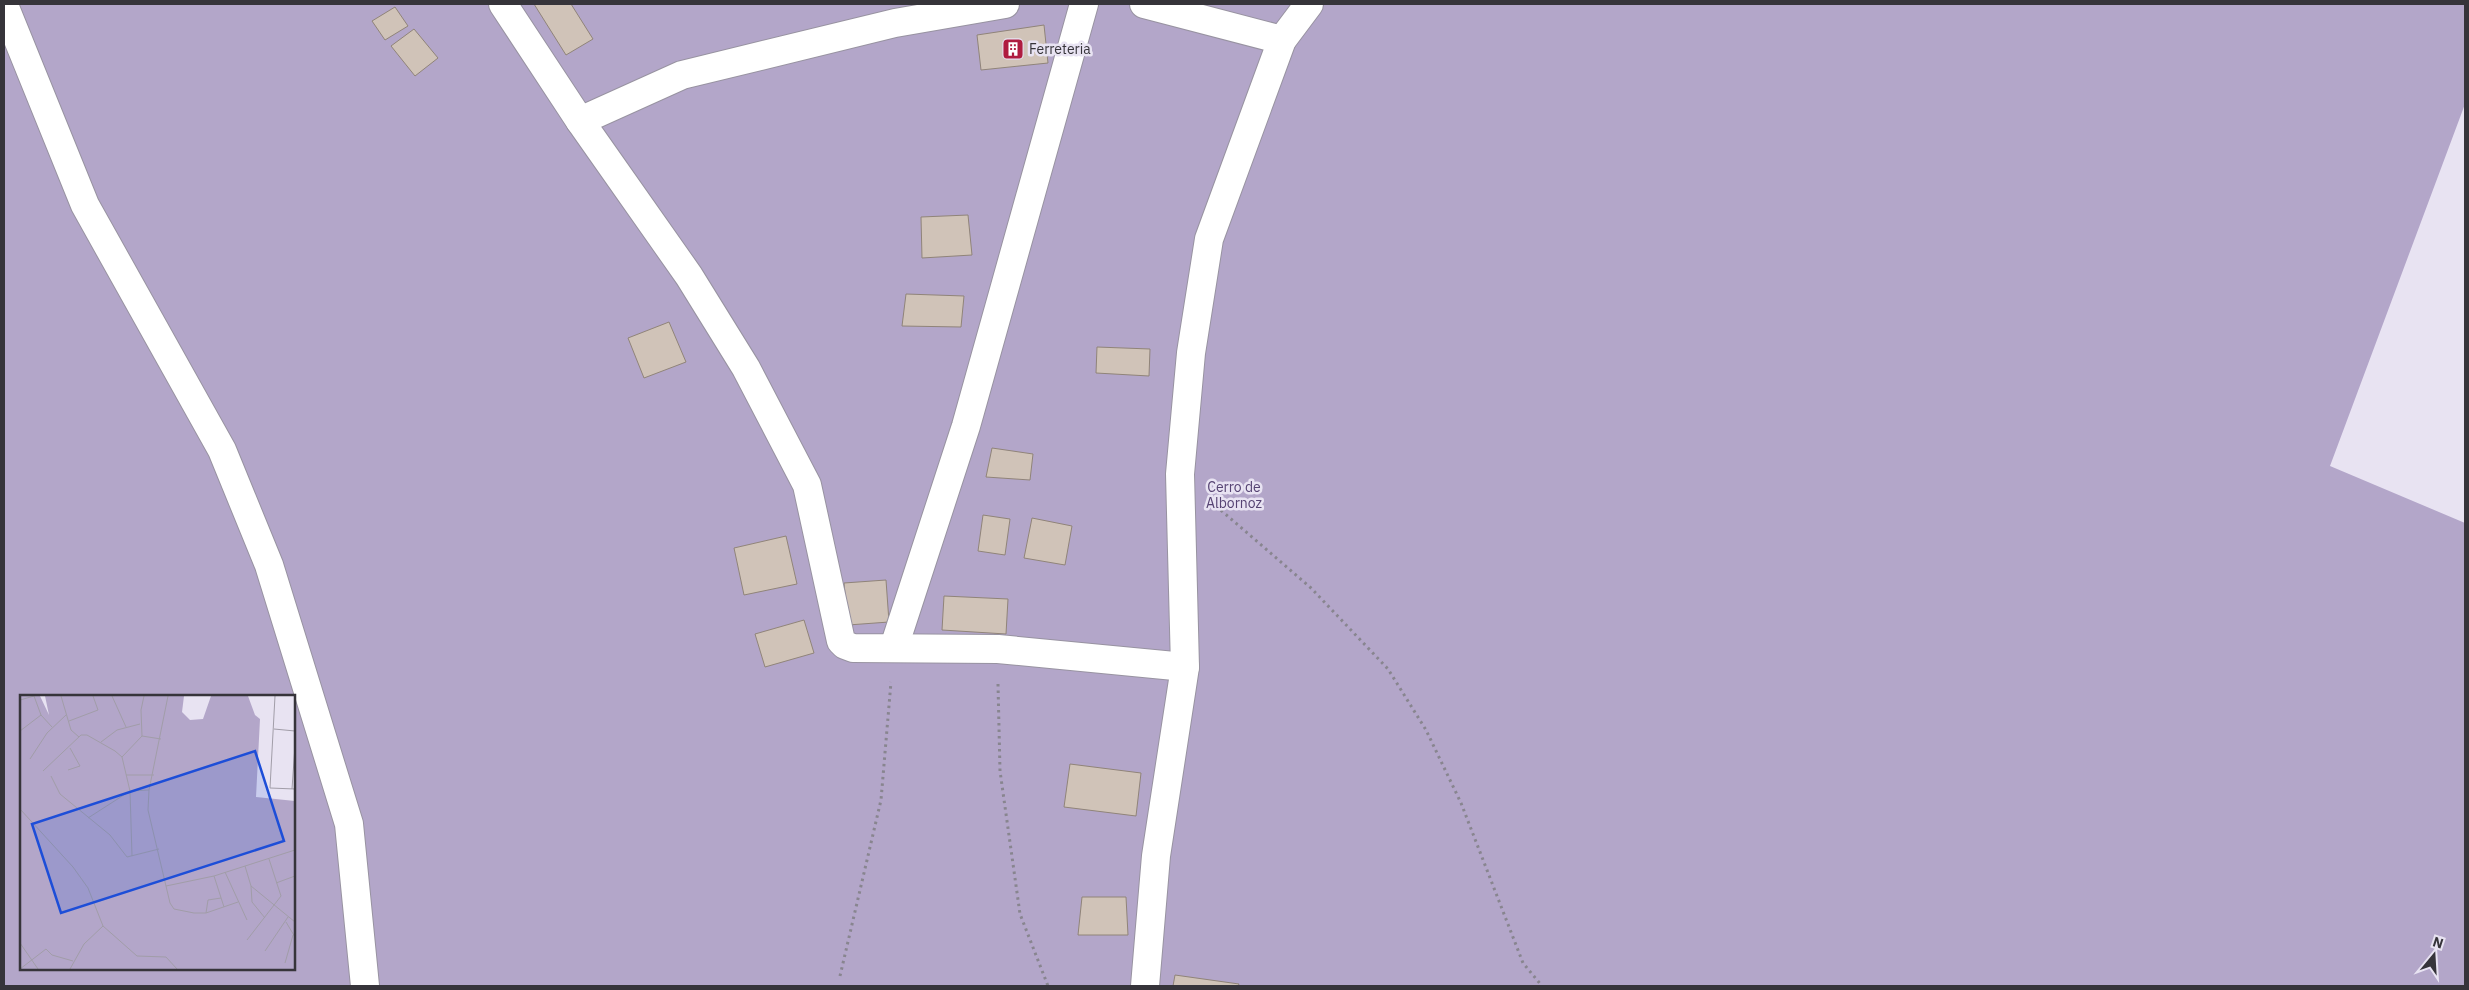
<svg xmlns="http://www.w3.org/2000/svg" width="2469" height="990" font-family="'IBM Plex Sans',sans-serif">
<style>
.forest{fill:#b3a6c9;fill-rule:evenodd}
.building{fill:#d0c3b8;stroke:#908479}
.lines{fill:none;stroke-linecap:round;stroke-linejoin:round}
.minor-casing{stroke:#9893a1;stroke-width:30}
.path{stroke:#88858f;stroke-width:3;stroke-dasharray:2.5 4;stroke-linecap:butt}
.minor{stroke:#fff;stroke-width:28}
.labels{text-anchor:middle;dominant-baseline:central;stroke-width:5;stroke-linejoin:round;paint-order:stroke}
.poi-label{font-size:14px;fill:#36343a;stroke:#e8e3f2;text-anchor:start}
.park-label{font-size:14px;fill:#564373;stroke:#e8e3f2}
.inset-road{fill:none;stroke:#a19da8;stroke-width:1}
.view{fill:#1d4ed8;fill-opacity:0.15;stroke:#1d4ed8;stroke-width:2.5}
.inset-edge{fill:none;stroke:#36343a;stroke-width:2.5}
</style>
<rect width="100%" height="100%" fill="#e8e3f2"/>
<!-- forest -->
<path class="forest" d="M4,4H2465V104L2330,466L2465,523V986H4ZM21,696H294V969H21Z"/>
<!-- building -->
<g class="building">
<polygon points="534,4 571,4 593,39 566,55"/>
<polygon points="395,7 408,26 385,40 372,21"/>
<polygon points="1044,25 1048,63 981,70 977,35"/>
<polygon points="414,29 438,58 415,76 391,46"/>
<polygon points="968,215 972,255 922,258 921,217"/>
<polygon points="906,294 964,296 961,327 902,326"/>
<polygon points="669,322 686,362 644,378 628,338"/>
<polygon points="1097,347 1150,349 1149,376 1096,373"/>
<polygon points="992,448 1033,454 1030,480 986,477"/>
<polygon points="983,515 1010,519 1005,555 978,551"/>
<polygon points="1032,518 1072,526 1065,565 1024,558"/>
<polygon points="786,536 797,584 744,595 734,548"/>
<polygon points="886,580 889,622 848,625 844,583"/>
<polygon points="944,596 1008,599 1006,634 942,630"/>
<polygon points="804,620 814,653 765,667 755,634"/>
<polygon points="1070,764 1141,773 1136,816 1064,807"/>
<polygon points="1082,897 1126,897 1128,935 1078,935"/>
<polygon points="1175,975 1239,984 1238,986 1173,986"/>
</g>
<g class="lines">
<!-- minor casing -->
<g class="minor-casing">
<g id="minor">
<polyline points="503,4 580,121 689,276 746,368 807,485 841,641 845,645 853,648 998,649 1185,667"/>
<polyline points="1144,4 1282,40"/>
<polyline points="4,5 85,205 222,450 269,565 349,824 365,986"/>
<polyline points="580,121 682,75 895,23 1005,4"/>
<polyline points="894,647 966,426 1084,4"/>
<polyline points="1145,986 1156,856 1185,667 1180,474 1191,353 1209,239 1282,40 1309,4"/>
</g>
</g>
<!-- path -->
<g class="path">
<polyline points="1216,506 1311,588 1388,669 1426,730 1461,803 1523,963 1542,986"/>
<polyline points="998,684 1000,771 1020,914 1048,986"/>
<polyline points="840,976 881,800 891,682"/>
</g>
<!-- minor -->
<use href="#minor" class="minor"/>
</g>
<!-- icons -->
<defs>
<g id="building-square" transform="scale(1.125)"><rect x="-9" y="-9" width="18" height="18" rx="4" fill="#af1b40" stroke="#e8e3f2"/><path d="M-4-6H4V6H1V3H-1V6H-4ZM-2.5-4.3h1.7v1.8h-1.7ZM.8-4.3h1.7v1.8H.8ZM-2.5-1h1.7V.8h-1.7ZM.8-1h1.7V.8H.8Z" fill="#fff"/></g>
</defs>
<g fill-rule="evenodd">
<use href="#building-square" x="1013" y="49"/>
</g>
<g class="labels">
<!-- poi labels -->
<g class="poi-label">
<text x="1029" y="49">Ferreteria</text>
</g>
<!-- park labels -->
<g class="park-label">
<text x="1234" y="487">Cerro de<tspan x="1234" dy="16">Albornoz</tspan></text>
</g>
</g>
<!-- overview -->
<g transform="translate(20 695)">
<rect width="275" height="275" fill="#e8e3f2"/>
<path d="M0,1H20L29,20L25,1H164L162,17L170,25L183,24L191,1H228L235,20L240,24L236,102L275,106V274H0Z" fill="#b3a6c9"/>
<path class="inset-road" d="M41,1L51,35L59,42M92,1L106,32M148,1L129,95L128,115L150,208L154,214L174,218H186L218,207M255,1L250,93L275,94M0,5L14,1L21,20L32,32M49,26L78,15L73,1M254,34L275,36M0,36L21,20M122,41L121,15L124,1M122,41L141,44M81,47L97,35L120,29M102,62L122,41M10,64L27,38L46,20M48,75L60,71L50,53M23,76L61,40H67L95,56L102,62L110,96L112,161M106,80H134M31,81L40,99L90,140L107,162L139,154M272,94L275,51M0,114L53,172L68,193L83,231M68,123L110,96L129,95M225,171L231,191L275,227M205,177L227,225M194,181L204,212M256,188L275,181M146,191L194,181L275,155M231,191L232,207L245,223M186,218L188,205L201,203M266,227L275,242M227,245L261,201L249,164M0,248L18,274M245,256L268,222M265,268L273,240M0,274L26,254L32,260L53,266M50,274L64,249L83,231L117,261L146,262L157,274"/>
<path class="view" d="M235,56L264,146L41,218L12,129Z"/>
<rect width="275" height="275" class="inset-edge"/>
</g>
<!-- border -->
<rect width="2469" height="990" fill="none" stroke="#36343a" stroke-width="10"/>
<!-- north arrow -->
<g transform="translate(2434 955) rotate(18)" stroke="#e8e3f2" stroke-width="4" paint-order="stroke">
<path d="M0-4L9 19L0 12L-9 19Z" fill="#36343a"/>
<text y="-8" font-size="14" font-weight="bold" text-anchor="middle" fill="#36343a">N</text>
</g>
</svg>
